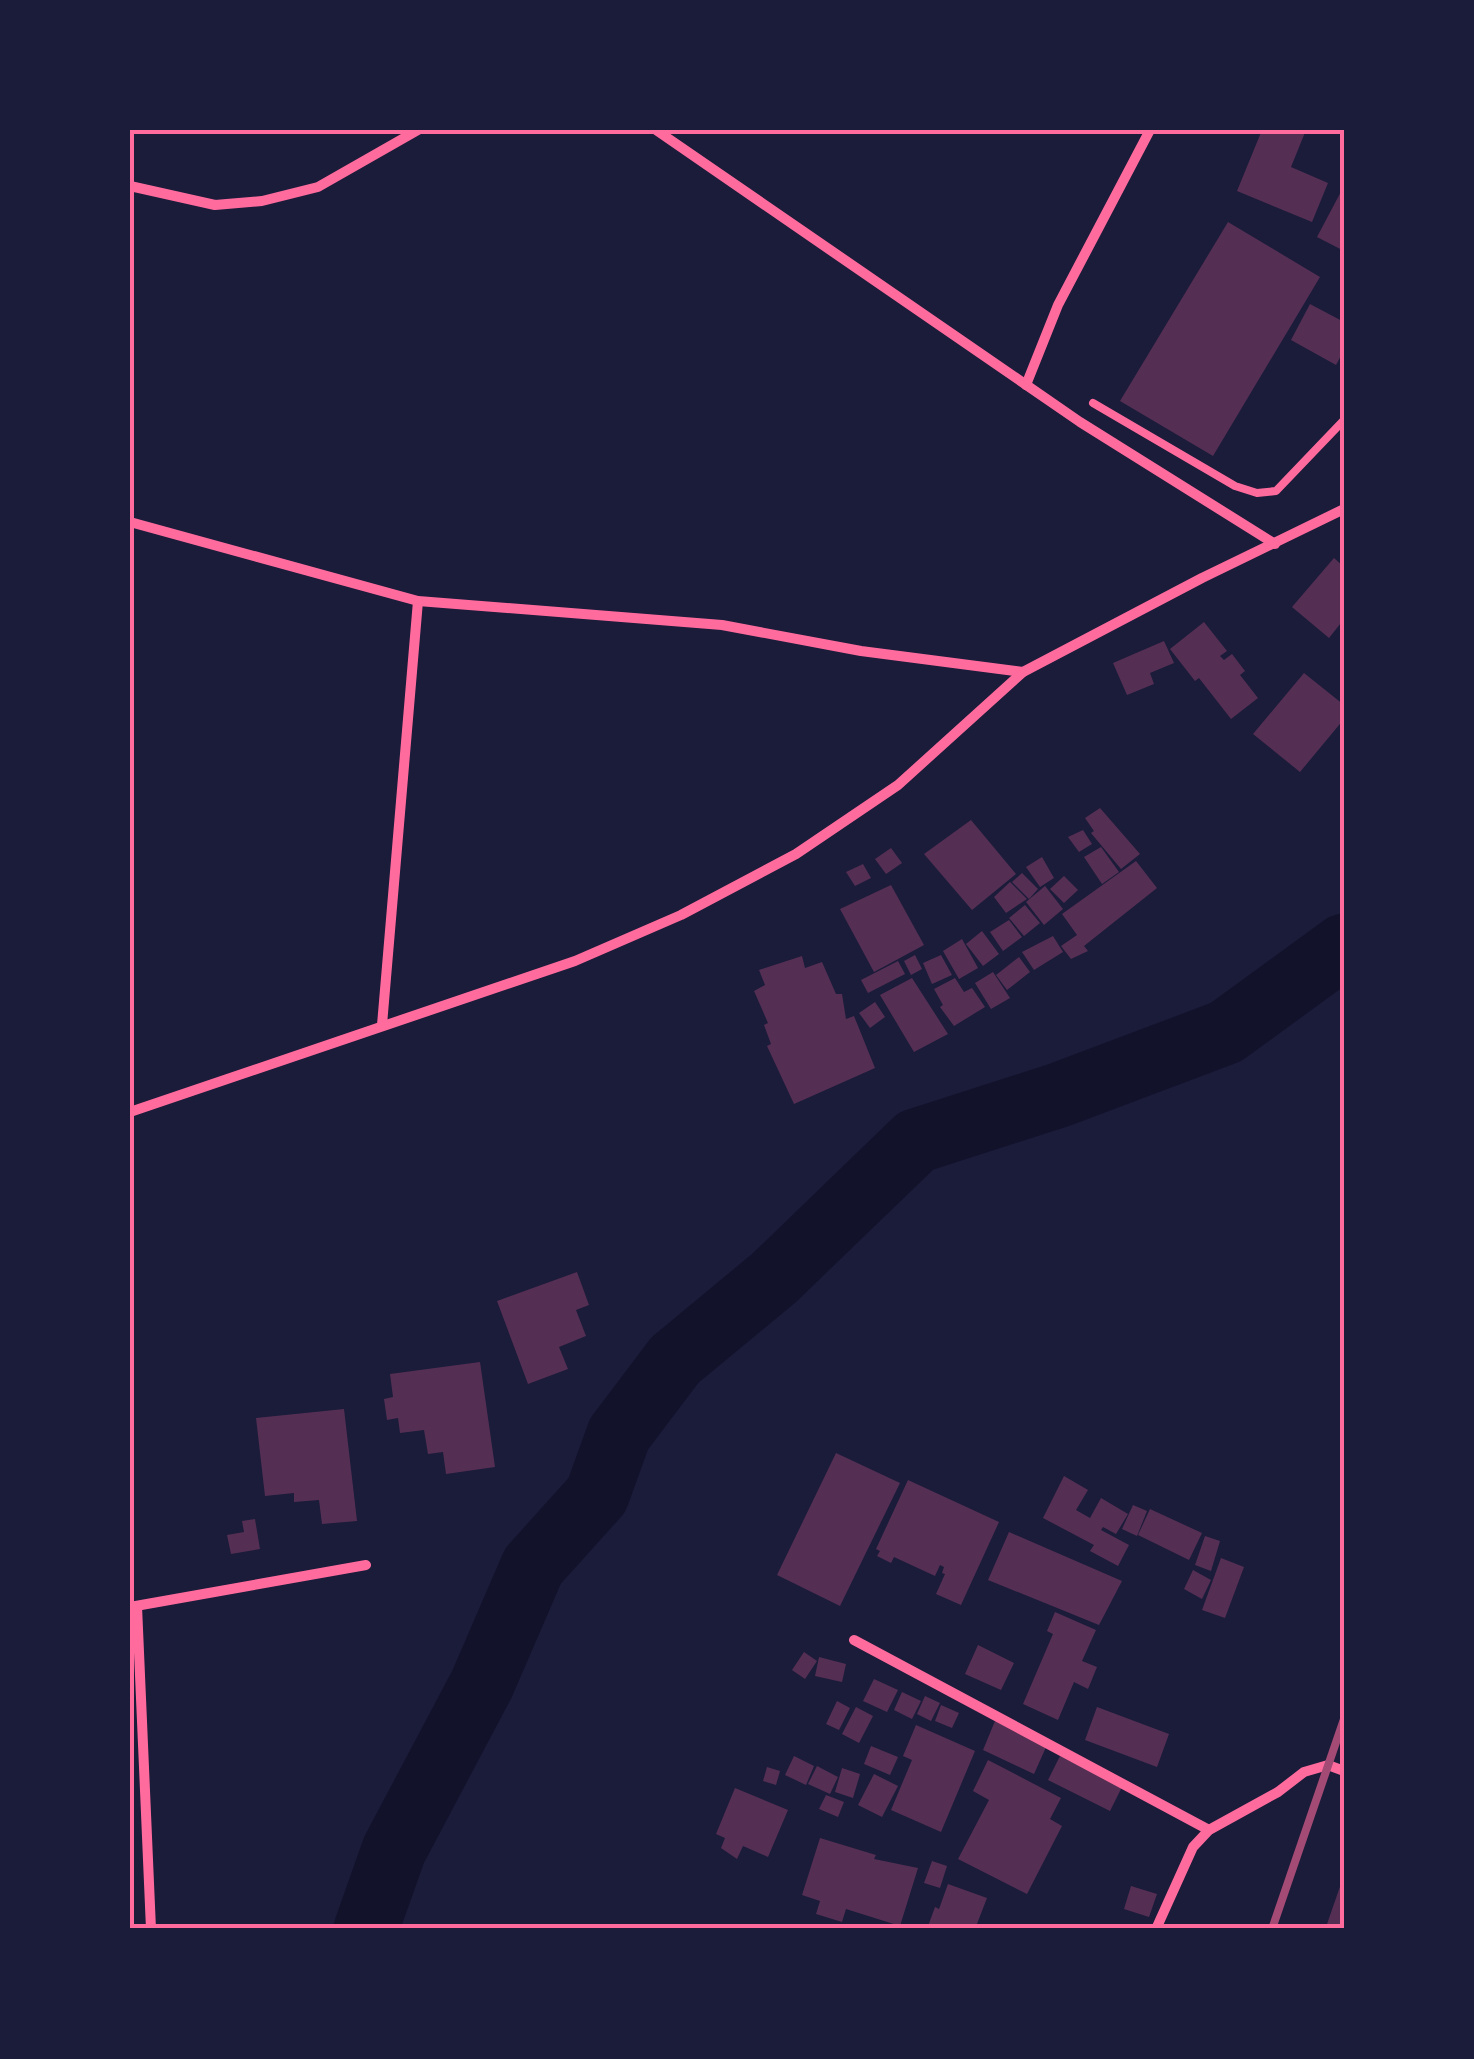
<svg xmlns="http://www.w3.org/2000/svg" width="1474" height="2059" font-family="Cabin,sans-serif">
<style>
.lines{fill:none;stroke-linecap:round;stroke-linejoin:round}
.river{stroke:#12122b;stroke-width:65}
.building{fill:#542f53}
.service{stroke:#ff6b9d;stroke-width:8}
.minor{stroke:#ff6b9d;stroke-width:10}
.rail{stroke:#a44b75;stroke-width:8}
.neatline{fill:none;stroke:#ff6b9d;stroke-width:4}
</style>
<rect width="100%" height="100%" fill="#1b1b3a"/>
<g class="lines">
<!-- river -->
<polyline class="river" points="366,1929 394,1850 482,1684 533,1566 597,1495 619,1434 675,1360 774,1278 916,1141 1059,1095 1226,1032 1344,946"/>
</g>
<!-- building -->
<g class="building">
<polygon points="1262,130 1306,130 1291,167 1328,183 1312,222 1237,191"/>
<polygon points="1344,186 1344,251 1317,237"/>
<polygon points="1228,222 1320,277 1213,456 1120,401"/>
<polygon points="1310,304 1344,322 1344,350 1336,365 1291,340"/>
<polygon points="1334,558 1344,567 1344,619 1329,638 1292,607"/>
<polygon points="1204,622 1227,651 1220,656 1224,660 1232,654 1245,671 1240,675 1258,698 1231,719 1199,678 1195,681 1170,649"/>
<polygon points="1164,641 1174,663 1150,673 1154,684 1127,695 1113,663"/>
<polygon points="1304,673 1344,705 1344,719 1300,772 1253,734"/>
<polygon points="1100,808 1140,854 1121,869 1091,833 1094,831 1085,818"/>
<polygon points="971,820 1016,874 972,910 924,854"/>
<polygon points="1083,830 1092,844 1079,852 1068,837"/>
<polygon points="1101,847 1119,872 1102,884 1084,857"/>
<polygon points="891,848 902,863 886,874 875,859"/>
<polygon points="1042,857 1054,878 1040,887 1026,867"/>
<polygon points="1136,861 1157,888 1084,946 1088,951 1071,959 1061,946 1077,935 1062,914"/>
<polygon points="863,864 871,878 855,886 846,872"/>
<polygon points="1022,873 1038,889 1029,899 1012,882"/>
<polygon points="1064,876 1078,890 1064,903 1050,889"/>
<polygon points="1010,882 1027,899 1006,913 994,897"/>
<polygon points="891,885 924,945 874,972 840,909"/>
<polygon points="1045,886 1063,909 1044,925 1026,902"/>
<polygon points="1025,905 1040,923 1024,936 1009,918"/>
<polygon points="1009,920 1022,937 1003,951 990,932"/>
<polygon points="982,931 999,954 983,966 966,944"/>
<polygon points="1053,936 1063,952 1034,970 1022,952"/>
<polygon points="962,939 978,968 959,979 943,951"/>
<polygon points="915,955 922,969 911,975 904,961"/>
<polygon points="941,955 952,975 932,984 923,963"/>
<polygon points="802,956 805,968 822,962 836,994 842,994 846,1019 854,1016 875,1068 794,1104 767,1046 771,1044 764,1025 768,1023 754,991 765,985 759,970"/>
<polygon points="1019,957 1030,972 1007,990 996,975"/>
<polygon points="898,961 905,974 868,993 861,980"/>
<polygon points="993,972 1010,998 991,1009 975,983"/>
<polygon points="912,978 948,1034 914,1052 880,995"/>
<polygon points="955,978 964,992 972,988 985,1007 954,1026 940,1007 943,1005 934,989"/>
<polygon points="875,1002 885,1017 870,1028 859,1013"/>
<polygon points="577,1272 589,1305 576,1310 586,1336 559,1347 568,1369 528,1384 497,1301"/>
<polygon points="480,1362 495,1467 446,1474 443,1452 428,1454 424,1430 400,1433 398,1418 387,1420 384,1399 393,1397 390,1374"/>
<polygon points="344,1409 357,1521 322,1524 319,1500 294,1502 294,1493 265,1496 256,1418"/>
<polygon points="836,1453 900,1483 840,1606 777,1575"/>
<polygon points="1064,1476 1088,1490 1076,1510 1090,1518 1101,1498 1128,1514 1116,1534 1103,1527 1101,1530 1129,1545 1118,1566 1090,1551 1094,1545 1043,1518"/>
<polygon points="908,1480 999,1522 961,1605 936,1594 945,1574 942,1573 944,1567 940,1565 935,1576 894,1557 891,1563 877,1556 880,1551 876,1549"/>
<polygon points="1133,1505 1147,1511 1137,1536 1122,1529"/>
<polygon points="1150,1509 1202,1533 1189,1560 1138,1535"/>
<polygon points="255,1519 260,1549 231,1554 227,1535 244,1532 242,1521"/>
<polygon points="1009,1532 1122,1581 1099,1625 988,1580"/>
<polygon points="1205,1536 1220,1541 1211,1571 1195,1565"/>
<polygon points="1221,1558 1244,1567 1225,1618 1202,1610"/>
<polygon points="1193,1570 1211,1580 1202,1599 1184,1589"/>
<polygon points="1055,1612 1096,1630 1082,1661 1097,1667 1088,1689 1074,1682 1058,1720 1023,1704 1053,1634 1047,1631"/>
<polygon points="978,1645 1014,1663 1001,1690 965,1674"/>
<polygon points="804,1652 817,1661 805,1679 792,1670"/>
<polygon points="819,1657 846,1664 842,1682 815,1676"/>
<polygon points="874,1679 898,1690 887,1712 863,1701"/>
<polygon points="902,1692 921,1701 912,1719 894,1710"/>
<polygon points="925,1696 940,1703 931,1721 917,1714"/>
<polygon points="837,1701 850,1708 839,1730 826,1724"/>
<polygon points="941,1705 959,1713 952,1728 935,1721"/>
<polygon points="856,1707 873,1716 859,1743 842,1734"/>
<polygon points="1097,1707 1169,1734 1157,1767 1085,1740"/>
<polygon points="995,1721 1047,1745 1034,1774 983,1750"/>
<polygon points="916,1725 975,1751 941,1832 891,1810 912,1760 903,1756"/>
<polygon points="871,1746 898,1757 890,1775 864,1764"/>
<polygon points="794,1756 814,1766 806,1785 785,1775"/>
<polygon points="1060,1756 1122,1787 1110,1811 1048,1780"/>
<polygon points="988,1760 1061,1798 1050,1819 1062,1826 1027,1894 958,1859 989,1800 973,1791"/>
<polygon points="817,1766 838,1777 830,1794 808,1784"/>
<polygon points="767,1767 780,1771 776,1785 763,1781"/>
<polygon points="842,1768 860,1774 853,1798 835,1792"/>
<polygon points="874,1774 898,1786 882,1817 858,1805"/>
<polygon points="735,1788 788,1810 768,1857 743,1846 737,1859 721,1848 725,1838 716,1834"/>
<polygon points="826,1795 844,1802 838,1817 819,1809"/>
<polygon points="820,1838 876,1855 874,1859 918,1868 900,1926 846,1909 842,1922 816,1914 820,1901 802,1895"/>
<polygon points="932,1861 947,1866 940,1888 924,1883"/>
<polygon points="1344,1875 1344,1929 1333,1929 1326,1927"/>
<polygon points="948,1884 987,1898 975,1929 927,1929 935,1907 939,1909"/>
<polygon points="1131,1886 1157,1894 1149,1917 1124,1909"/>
</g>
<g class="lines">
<!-- service -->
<polyline class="service" points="1093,403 1235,486 1257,493 1276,491 1344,420"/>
<!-- minor -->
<g class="minor">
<polyline points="656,130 1080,422 1275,544"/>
<polyline points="130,186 215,205 262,201 318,187 418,130"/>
<polyline points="1026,385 1058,305 1150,130"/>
<polyline points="130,522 418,601 722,625 861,651 1023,672"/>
<polyline points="382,1025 418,601"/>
<polyline points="130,1112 575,961 681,915 796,854 898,785 1023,672 1202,578 1344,509"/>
<polyline points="137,1606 151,1929"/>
<polyline points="130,1607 366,1565"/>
<polyline points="854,1640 1209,1830"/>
<polyline points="1156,1929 1193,1847 1209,1830 1278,1792 1304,1772 1328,1765 1344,1771"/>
</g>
<!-- rail -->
<polyline class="rail" points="1272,1929 1344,1719"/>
</g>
<!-- border -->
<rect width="1474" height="2059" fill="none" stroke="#1b1b3a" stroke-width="265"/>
<rect x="132" y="132" width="1210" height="1794" class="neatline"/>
</svg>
